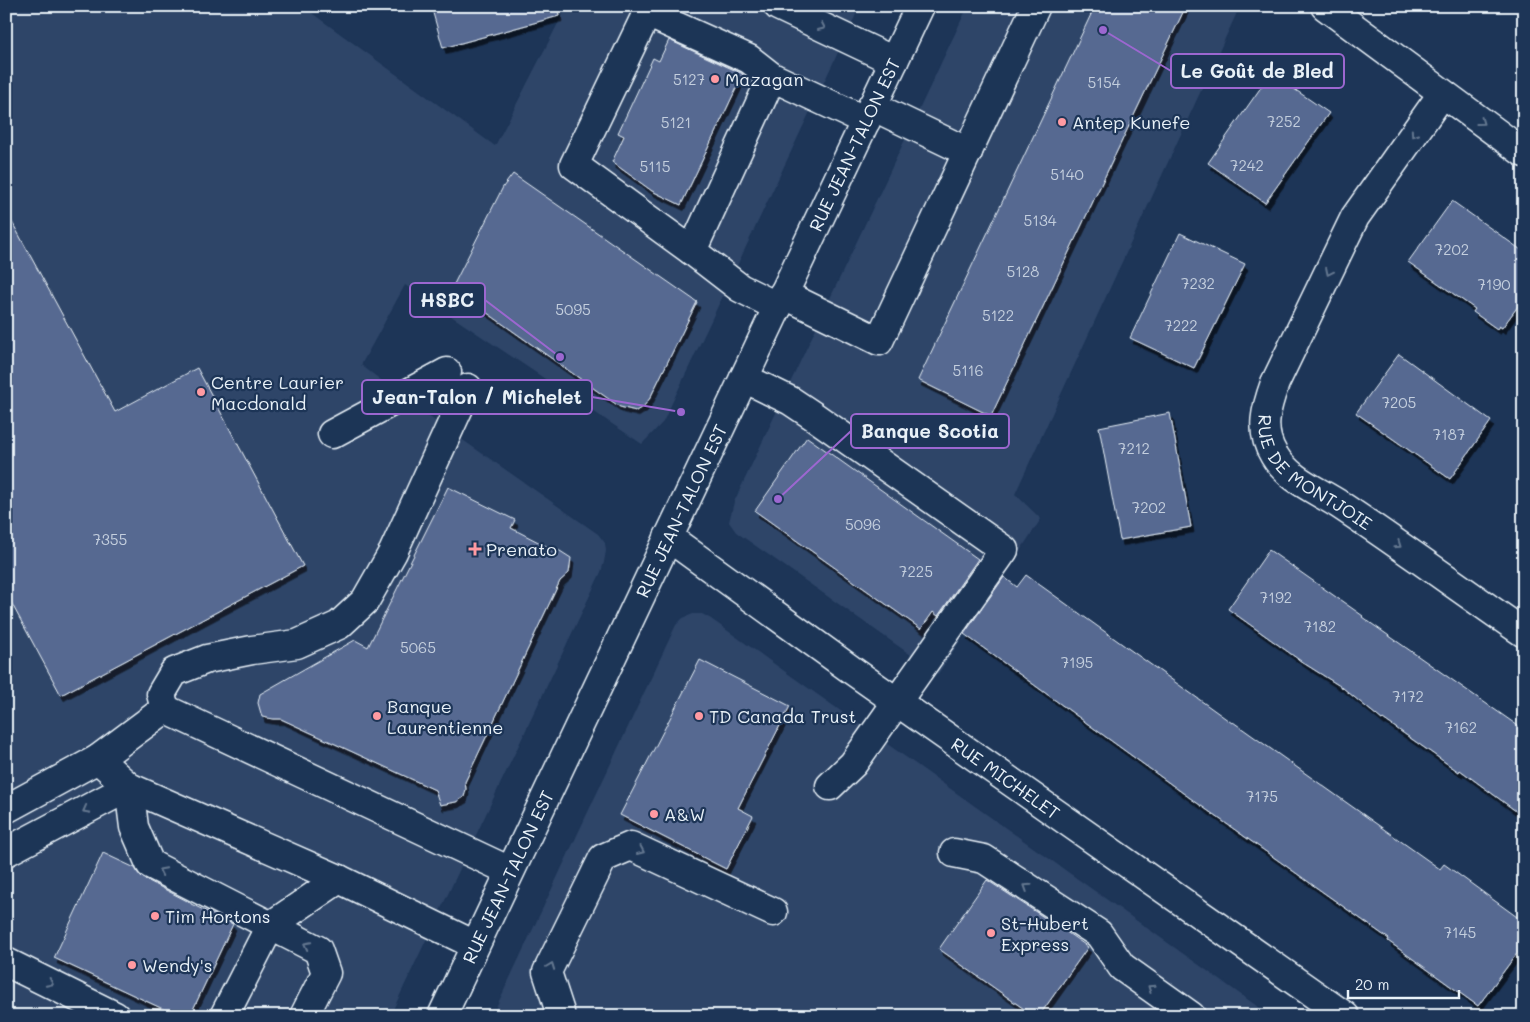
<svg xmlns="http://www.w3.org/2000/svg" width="1530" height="1022" font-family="Mali,sans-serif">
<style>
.built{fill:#2e4568}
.building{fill:#576991;stroke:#e8f1f8;filter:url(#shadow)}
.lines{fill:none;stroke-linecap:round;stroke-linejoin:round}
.minor-casing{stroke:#e8f1f8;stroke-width:31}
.major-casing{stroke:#e8f1f8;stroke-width:31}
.minor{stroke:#1d3557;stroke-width:28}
.major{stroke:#1d3557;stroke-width:28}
.oneway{stroke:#64778f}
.poi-dot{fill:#ff9aa2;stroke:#1d3557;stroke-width:2}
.labels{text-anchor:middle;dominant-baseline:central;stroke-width:4.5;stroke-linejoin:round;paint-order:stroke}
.number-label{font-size:15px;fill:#c4cfde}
.poi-label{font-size:18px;fill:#e8f1f8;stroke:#1d3557;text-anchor:start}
.street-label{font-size:18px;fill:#e8f1f8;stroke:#1d3557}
.leader{fill:none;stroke:#9c67d0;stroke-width:2}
.callout-dot{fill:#9c67d0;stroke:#1d3557;stroke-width:2}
.callout{fill:#1d3557;stroke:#9c67d0;stroke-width:2}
.callout-label{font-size:19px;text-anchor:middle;font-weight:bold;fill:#e8f1f8}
</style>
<defs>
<filter id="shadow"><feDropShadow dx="3" dy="5.5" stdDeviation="0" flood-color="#0009"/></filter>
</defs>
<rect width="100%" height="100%" fill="#1d3557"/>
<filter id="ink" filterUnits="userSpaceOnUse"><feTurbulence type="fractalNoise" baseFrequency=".02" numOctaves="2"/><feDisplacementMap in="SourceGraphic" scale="10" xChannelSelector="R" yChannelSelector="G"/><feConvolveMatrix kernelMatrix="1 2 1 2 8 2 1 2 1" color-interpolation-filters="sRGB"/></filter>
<g filter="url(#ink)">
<!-- built -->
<g class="built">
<polygon points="6,6 302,6 495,146 567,6 860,6 663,422 642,444 405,285 361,365 431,418 598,534 605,543 606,551 604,562 601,572 390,1016 6,1016"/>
<polygon points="968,6 1240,6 1015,494 1041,519 938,674 736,532 729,522 734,502"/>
<polygon points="693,614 702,614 711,619 1271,1016 492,1016 676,625 683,618"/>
</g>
<!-- building -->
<g class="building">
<polygon points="431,6 557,6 559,16 443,48"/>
<polygon points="1095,6 1186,6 991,416 918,380"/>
<polygon points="669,40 743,74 681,205 652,191 612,162 624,136 618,133 653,58 659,61"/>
<polygon points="1271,73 1329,113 1265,203 1208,163"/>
<polygon points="513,174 697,302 650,398 644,406 636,411 620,407 452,288 503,187"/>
<polygon points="1452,201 1524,252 1524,298 1502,328 1499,326 1497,329 1473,312 1475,309 1408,262"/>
<polygon points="6,211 115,412 197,368 303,566 61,695 6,593"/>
<polygon points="1180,233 1245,264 1194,368 1130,338"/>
<polygon points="1399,354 1491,421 1450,479 1356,413"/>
<polygon points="1170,413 1191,527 1120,540 1099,427"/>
<polygon points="807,437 978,559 938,616 933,612 921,629 755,511"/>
<polygon points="448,487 515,520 511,528 554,550 560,551 571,558 569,573 560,581 465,782 466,789 464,797 456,802 440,805 435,790 281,719 273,719 262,717 258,703 260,694 355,640 368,647"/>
<polygon points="1269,550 1363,616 1362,617 1524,730 1524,817 1460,770 1459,772 1383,719 1382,720 1343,688 1305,664 1228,609"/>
<polygon points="1026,575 1232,723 1233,722 1440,869 1444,864 1524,922 1524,944 1478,1006 1388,941 1389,939 1183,793 964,634 1004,577 1017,587"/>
<polygon points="700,660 790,706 738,808 753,816 726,869 620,815"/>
<polygon points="103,853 135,868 143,878 191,903 191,904 233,924 190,1016 178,1016 54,958"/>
<polygon points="987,880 1065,931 1088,947 1039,1016 1034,1016 939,949"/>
</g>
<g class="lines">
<!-- minor casing -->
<g class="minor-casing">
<g id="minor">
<polyline points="778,6 894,61"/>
<polyline points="1325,6 1524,153"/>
<path id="s1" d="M1442,94L1355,217L1275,383C1266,408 1259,431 1274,455C1289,480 1317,490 1340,505C1402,546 1463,591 1524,633"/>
<polyline points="872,106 968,152"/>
<polyline points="692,251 574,165 647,13 749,59 772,77"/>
<polyline points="783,294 879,341 1036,6"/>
<polyline points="778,307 740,288 692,251 772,77 866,121"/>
<polyline points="744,378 791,401 815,417 1004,550 853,764 830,786"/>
<polyline points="332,434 447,372"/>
<path id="s2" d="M668,537L853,671L1345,1016"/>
<polyline points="165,709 161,694 174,672 207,659 252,650 297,644 339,625 365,601 393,552 468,388"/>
<polyline points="98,759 165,709 510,871"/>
<polyline points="6,809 98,759 129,787 339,879 475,945"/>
<polyline points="6,852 129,787 134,827 150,864 318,950 326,973 304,1016"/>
<polyline points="954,853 984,859 1099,934 1122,967 1191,1016"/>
<polyline points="6,962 115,1016"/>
<polyline points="560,1012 547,972 603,858 631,846 773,912"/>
<polyline points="224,1016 270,926 339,879"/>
</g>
</g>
<!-- major casing -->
<g class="major-casing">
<g id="major">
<path id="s3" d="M442,1016L920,6"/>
</g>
</g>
<!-- minor -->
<use href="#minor" class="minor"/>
<!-- major -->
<use href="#major" class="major"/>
</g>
<!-- one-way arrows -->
<defs><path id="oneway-chevron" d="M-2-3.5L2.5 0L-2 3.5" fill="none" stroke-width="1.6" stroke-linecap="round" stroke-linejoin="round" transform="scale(1.25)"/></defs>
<g class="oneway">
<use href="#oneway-chevron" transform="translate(822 27) rotate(25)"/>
<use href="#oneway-chevron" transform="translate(1481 122) rotate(36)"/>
<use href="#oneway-chevron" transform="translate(1414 134) rotate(125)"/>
<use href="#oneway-chevron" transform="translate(1329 272) rotate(116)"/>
<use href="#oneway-chevron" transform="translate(1398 545) rotate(35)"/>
<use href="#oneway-chevron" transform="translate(86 810) rotate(152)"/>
<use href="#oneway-chevron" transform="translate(641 851) rotate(25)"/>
<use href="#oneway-chevron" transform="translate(162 871) rotate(-153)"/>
<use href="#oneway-chevron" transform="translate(1027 887) rotate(-147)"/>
<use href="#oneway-chevron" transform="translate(307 945) rotate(-153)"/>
<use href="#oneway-chevron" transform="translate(551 966) rotate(-69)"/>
<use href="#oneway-chevron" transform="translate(50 983) rotate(26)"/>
<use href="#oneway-chevron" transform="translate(1151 988) rotate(-145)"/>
</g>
</g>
<!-- markers -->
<g class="poi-dot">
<circle cx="715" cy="79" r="5"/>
<circle cx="1062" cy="122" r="5"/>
<circle cx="201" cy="392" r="5"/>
<path d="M472.5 541.5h5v5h5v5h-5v5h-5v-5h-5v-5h5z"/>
<circle cx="377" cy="716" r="5"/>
<circle cx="699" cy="716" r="5"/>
<circle cx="654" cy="814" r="5"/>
<circle cx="155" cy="916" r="5"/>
<circle cx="991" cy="933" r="5"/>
<circle cx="132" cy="965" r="5"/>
</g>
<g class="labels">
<!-- number labels -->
<g class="number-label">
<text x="689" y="79">5127</text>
<text x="1104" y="82">5154</text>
<text x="1284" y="121">7252</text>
<text x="676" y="122">5121</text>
<text x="1247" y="165">7242</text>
<text x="655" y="166">5115</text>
<text x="1067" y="174">5140</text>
<text x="1040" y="220">5134</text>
<text x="1452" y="249">7202</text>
<text x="1023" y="271">5128</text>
<text x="1198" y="283">7232</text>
<text x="1494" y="284">7190</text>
<text x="573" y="309">5095</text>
<text x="998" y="315">5122</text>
<text x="1181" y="325">7222</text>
<text x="968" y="370">5116</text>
<text x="1399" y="402">7205</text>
<text x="1449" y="434">7187</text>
<text x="1134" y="448">7212</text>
<text x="1149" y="507">7202</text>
<text x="863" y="524">5096</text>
<text x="110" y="539">7355</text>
<text x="916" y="571">7225</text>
<text x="1276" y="597">7192</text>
<text x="1320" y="626">7182</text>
<text x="418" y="647">5065</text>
<text x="1077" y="662">7195</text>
<text x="1408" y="696">7172</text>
<text x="1461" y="727">7162</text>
<text x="1262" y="796">7175</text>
<text x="1460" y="932">7145</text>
</g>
<!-- poi labels -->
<g class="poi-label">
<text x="725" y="79">Mazagan</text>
<text x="1072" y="122">Antep Kunefe</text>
<text x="211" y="382">Centre Laurier<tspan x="211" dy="21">Macdonald</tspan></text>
<text x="486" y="549">Prenato</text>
<text x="387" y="706">Banque<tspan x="387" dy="21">Laurentienne</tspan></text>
<text x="709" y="716">TD Canada Trust</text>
<text x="664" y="814">A&amp;W</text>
<text x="165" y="916">Tim Hortons</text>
<text x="1001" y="923">St-Hubert<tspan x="1001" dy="21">Express</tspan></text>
<text x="142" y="965">Wendy's</text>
</g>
<!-- street labels -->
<g class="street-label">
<text stroke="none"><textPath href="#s3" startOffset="964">RUE JEAN-TALON EST</textPath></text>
<text stroke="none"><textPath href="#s1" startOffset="449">RUE DE MONTJOIE</textPath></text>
<text stroke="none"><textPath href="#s3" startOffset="559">RUE JEAN-TALON EST</textPath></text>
<text stroke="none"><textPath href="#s2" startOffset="415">RUE MICHELET</textPath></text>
<text stroke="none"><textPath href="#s3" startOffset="154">RUE JEAN-TALON EST</textPath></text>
</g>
</g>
<!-- callouts -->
<path class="leader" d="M1103 30L1171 71M560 357L485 300M681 412L592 397M778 499L851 431"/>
<g class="callout-dot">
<circle cx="1103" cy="30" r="5"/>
<circle cx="560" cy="357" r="5"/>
<circle cx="681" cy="412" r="5"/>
<circle cx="778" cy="499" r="5"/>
</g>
<g class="callout">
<rect x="1171" y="54" width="173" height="34" rx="5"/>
<rect x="410" y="283" width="75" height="34" rx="5"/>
<rect x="362" y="380" width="230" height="34" rx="5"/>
<rect x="851" y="414" width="158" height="34" rx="5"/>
</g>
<g class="callout-label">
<text x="1257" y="78">Le Goût de Bled</text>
<text x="447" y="307">HSBC</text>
<text x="477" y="404">Jean-Talon / Michelet</text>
<text x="930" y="438">Banque Scotia</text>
</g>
<!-- margin -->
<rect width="1530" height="1022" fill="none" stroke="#1d3557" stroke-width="25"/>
<rect x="12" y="12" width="1505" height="997" fill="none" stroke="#e8f1f8" stroke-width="2" filter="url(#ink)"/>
<!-- scale -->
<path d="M1348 990v8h111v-8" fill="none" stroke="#e8f1f8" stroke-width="2.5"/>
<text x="1355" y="990" font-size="15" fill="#e8f1f8" stroke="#1d3557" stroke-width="4" paint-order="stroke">20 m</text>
</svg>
